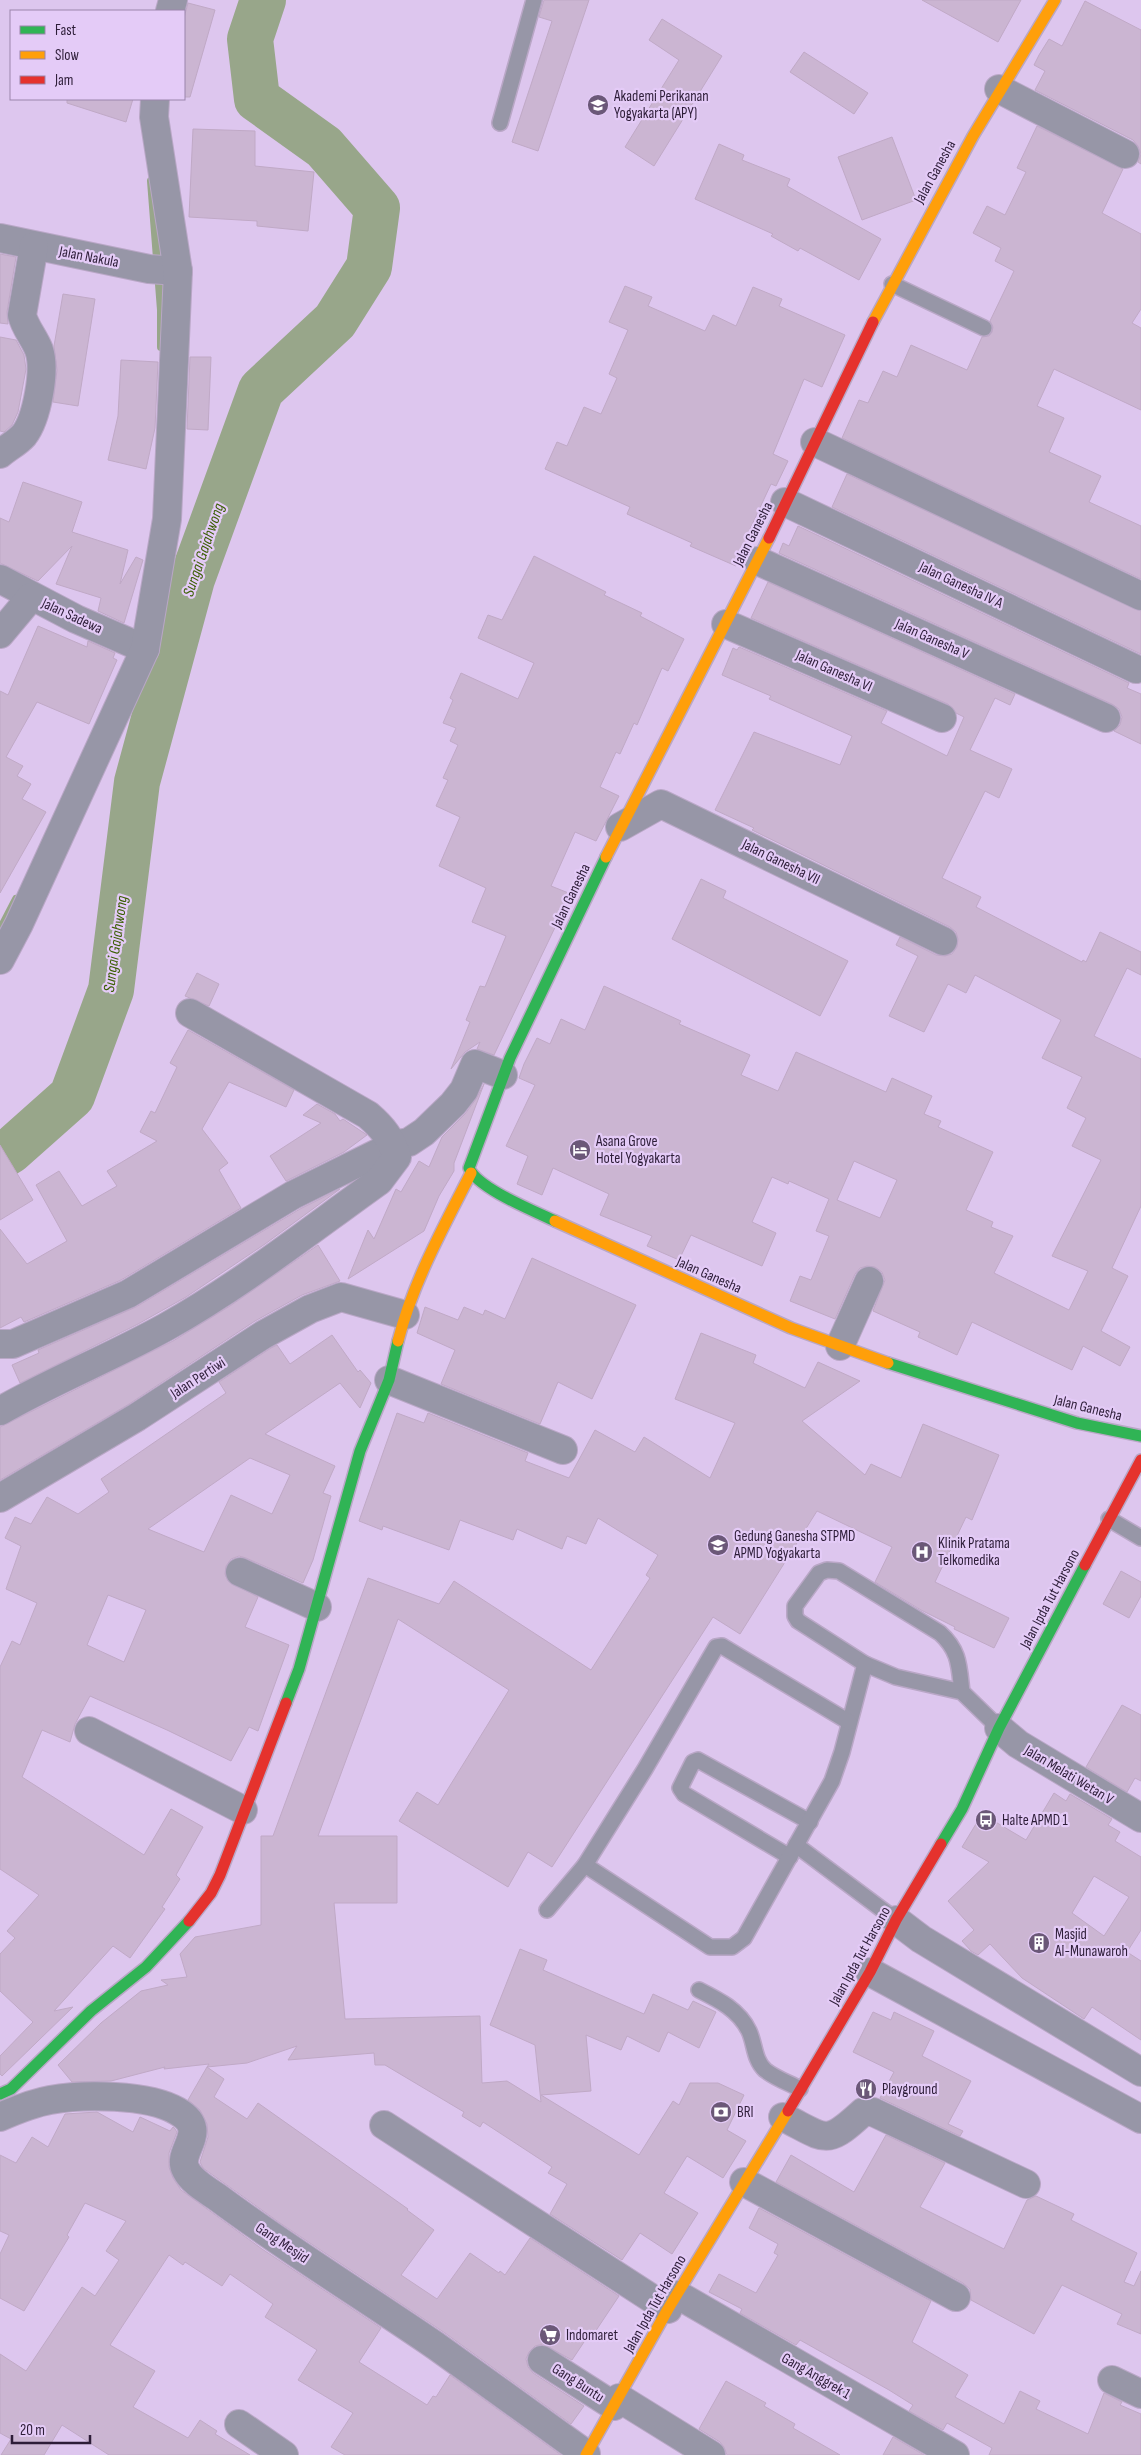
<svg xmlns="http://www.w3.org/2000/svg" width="1141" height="2455" font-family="'Sofia Sans Condensed',sans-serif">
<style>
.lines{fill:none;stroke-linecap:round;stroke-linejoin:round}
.stream{stroke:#98a68a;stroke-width:8}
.river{stroke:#98a68a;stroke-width:46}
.building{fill:#cbb5d2;stroke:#c0a9c6;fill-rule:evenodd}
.lane-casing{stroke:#b9a7c6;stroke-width:18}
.street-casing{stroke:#b9a7c6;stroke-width:30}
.fast-casing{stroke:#b9a7c6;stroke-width:14}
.slow-casing{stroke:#b9a7c6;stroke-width:14}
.jam-casing{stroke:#b9a7c6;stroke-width:14}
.lane{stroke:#9796a7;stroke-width:15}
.street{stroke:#9796a7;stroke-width:28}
.fast{stroke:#30b455;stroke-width:11}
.slow{stroke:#ff9f0a;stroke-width:11}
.jam{stroke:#e5322d;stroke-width:11}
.labels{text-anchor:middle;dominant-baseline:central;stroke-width:4.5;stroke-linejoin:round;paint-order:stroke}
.poi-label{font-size:15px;fill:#2d1d38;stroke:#e4cbf7;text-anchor:start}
.street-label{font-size:15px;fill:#2d1d38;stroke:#e4cbf7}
.water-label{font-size:16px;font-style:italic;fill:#3c6005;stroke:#e4cbf7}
</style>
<rect width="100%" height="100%" fill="#ddc6ee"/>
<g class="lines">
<!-- stream -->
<g class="stream">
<polyline points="151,181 161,310 161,347"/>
<polyline points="0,930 16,899"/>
</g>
<!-- river -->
<polyline class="river" points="0,1157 10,1151 72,1096 111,990 137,782 192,579 261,390 335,321 369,267 377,208 324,147 257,99 250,39 263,0"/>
</g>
<!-- building -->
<g class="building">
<polygon points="544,0 589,0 538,151 512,142 552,21 539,17"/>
<polygon points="922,0 1021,0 998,42"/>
<polygon points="1085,1 1141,30 1141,164 1138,162 1141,154 1138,146 1133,140 1035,90 1045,71 1034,65 1039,55 1049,39 1062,46"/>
<polygon points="188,3 215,10 190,97 184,97 184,18"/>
<polygon points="662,19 722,56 654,166 625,147 679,60 649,40"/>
<polygon points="804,52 868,93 854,114 790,72"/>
<polygon points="67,99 133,99 126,122 67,103"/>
<polygon points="1037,126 1123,169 1102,213 1141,234 1141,309 1132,323 1141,328 1141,410 1054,369 1037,406 1064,418 1049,452 1101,476 1089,502 1141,526 1141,579 842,438 859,400 868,403 883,371 897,377 911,345 967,370 982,337 989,336 992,332 993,327 990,321 1014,271 995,261 1001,248 973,233 987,206 1005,215 1026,172 1017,168"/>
<polygon points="193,129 255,131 255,166 314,172 308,231 257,226 257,221 189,217"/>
<polygon points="892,137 916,200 862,220 838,157"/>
<polygon points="719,144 744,155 742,160 790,179 787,186 881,239 859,280 800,248 798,251 771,236 773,234 695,199"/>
<polygon points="0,254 16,257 7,312 8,324 0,323"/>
<polygon points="625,286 652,297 648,306 705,331 713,315 736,326 753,287 782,299 779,306 845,335 822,387 804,379 773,454 788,461 776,486 771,484 750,529 755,531 736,566 690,546 692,543 627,514 630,507 545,469 557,442 567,446 584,407 601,414 617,378 609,374 628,330 609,322"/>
<polygon points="63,294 95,299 78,406 53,402 57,370 54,346"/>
<polygon points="0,337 16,340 24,355 26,369 18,412 12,425 4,432 0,431"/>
<polygon points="190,357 211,357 208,430 187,429"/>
<polygon points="121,360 158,362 155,428 146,469 108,460 118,416"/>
<polygon points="847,474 1141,611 1141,654 832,507"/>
<polygon points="23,482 82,502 72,532 128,550 120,584 136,557 143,560 124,623 98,611 101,598 56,584 72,546 38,581 0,563 0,518 9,522"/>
<polygon points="798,526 1129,683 1127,688 1141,694 1141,744 1114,731 1120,725 1122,717 1119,709 1112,704 779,553 783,543 789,546"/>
<polygon points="534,556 606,592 604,595 642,613 640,616 684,639 668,671 662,668 637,725 634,723 620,754 616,752 600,787 619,796 596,841 575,832 551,886 571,894 494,1055 477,1049 480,1042 465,1052 451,1069 470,1022 466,1020 480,986 485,987 506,936 472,922 486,888 439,866 460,817 436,806 448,780 443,778 458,745 450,741 456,728 443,723 453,700 450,698 461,673 518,699 534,663 478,638 488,615 502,620"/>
<path d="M768,582L1015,694L1010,705L995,698L970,750L1012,769L999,798L985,791L942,878L981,897L976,907L1082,962L1083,960L1086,962L1100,932L1141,952V975L1127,968L1094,1036L1141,1059V1206L1112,1268L1128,1276L1101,1331L1130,1347L1120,1366L1083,1346L1072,1370L972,1322L957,1355L918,1337L920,1332L873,1311L885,1280L882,1272L875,1267L867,1266L860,1268L855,1274L835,1319L790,1301L800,1276L811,1280L829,1236L816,1231L829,1199L789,1181L788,1184L772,1177L752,1222L776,1233L762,1266L691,1235L679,1260L647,1246L652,1236L600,1215L609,1194L553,1168L542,1195L517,1184L528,1156L506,1146L535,1085L519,1078L524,1064L537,1038L550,1044L561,1019L585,1030L604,986L681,1021L679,1024L750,1055L741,1075L778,1091L796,1052L886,1092L892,1078L932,1096L924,1114L941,1121L938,1127L993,1152L966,1210L993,1222L991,1227L1013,1236L994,1273L1069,1310L1088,1271L1052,1256L1101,1160L1072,1146L1086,1118L1067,1108L1082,1077L1042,1058L1061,1020L975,975L966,993L948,984L924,1032L889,1016L918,956L896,945L900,937L936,955L945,956L952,954L957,947L958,939L956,932L950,927L752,830L754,828L715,810L754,732L840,765L852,736L769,699L771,696L722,675L733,648L737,650L739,647L887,711L881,723L947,756L964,717L956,713L948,704L751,618ZM854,1161L897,1180L880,1218L837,1200Z"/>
<polygon points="38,626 87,647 88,641 115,653 113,658 117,660 89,724 37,702 6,757 23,766 17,776 31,784 22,799 46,812 0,893 0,691 8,695"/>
<polygon points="701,879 726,891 723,898 848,961 820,1016 672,939"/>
<polygon points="197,973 219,984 209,1006 185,996"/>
<polygon points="188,1030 294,1090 286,1107 229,1082 202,1129 228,1163 219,1170 241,1208 121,1280 24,1322 21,1317 0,1328 0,1229 27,1264 67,1241 36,1185 59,1171 82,1206 117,1186 107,1171 157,1141 140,1132 151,1111 155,1113 177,1067 170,1063"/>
<polygon points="484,1084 454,1163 454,1171 439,1196 424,1231 348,1279 368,1230 374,1239 396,1189 401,1192 419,1161 429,1167 442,1137 465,1114 476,1099"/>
<polygon points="317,1104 335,1114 340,1121 343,1119 367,1135 344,1152 286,1181 270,1156 321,1123 303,1115"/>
<polygon points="0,1145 33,1200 0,1220"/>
<polygon points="340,1189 265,1244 186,1297 138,1324 20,1383 12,1365 39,1353 38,1350 136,1307 300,1209"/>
<polygon points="318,1245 340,1281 302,1295 255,1321 129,1404 0,1480 0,1427 173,1341 230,1306"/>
<polygon points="532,1258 636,1305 592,1399 558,1382 540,1424 441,1384 455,1350 417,1333 425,1307 458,1320 464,1307 483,1315 485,1310 505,1319"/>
<polygon points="701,1333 756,1355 753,1363 805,1388 818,1362 860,1381 802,1421 865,1475 871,1464 901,1478 923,1424 999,1455 972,1520 966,1517 935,1582 1009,1618 994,1648 954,1629 955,1627 921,1610 875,1582 892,1547 817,1511 740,1634 713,1617 552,1867 528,1852 508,1887 399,1821 417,1792 438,1805 509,1690 398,1619 318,1836 397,1836 397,1903 334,1903 345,2019 480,2016 482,2083 507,2081 541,2102 535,2045 490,2025 520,1949 547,1960 543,1970 644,2014 653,1994 688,2010 693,2001 716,2012 699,2048 668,2032 659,2052 627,2036 621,2050 586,2035 591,2091 541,2095 639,2155 673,2101 679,2105 690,2083 718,2083 744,2095 727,2130 746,2141 723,2178 687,2156 664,2193 698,2213 672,2254 640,2233 622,2260 550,2214 567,2184 548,2173 552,2167 483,2122 480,2127 462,2116 464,2112 385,2065 375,2065 374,2053 288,2060 297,2046 247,2063 207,2067 209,2064 164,2069 165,2067 111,2081 72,2082 58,2065 101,2023 141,1991 168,1985 161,1980 187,1977 180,1954 195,1937 261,1925 261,1836 273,1836 368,1578 439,1604 454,1581 591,1670 650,1578 646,1575 658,1555 598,1518 586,1544 567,1536 562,1549 517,1529 513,1540 460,1520 449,1550 383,1526 382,1530 359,1521 397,1413 424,1423 428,1413 528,1453 525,1461 569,1478 595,1430 635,1452 644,1437 710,1478 735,1423 675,1399"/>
<path d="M332,1335L358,1372L360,1370L371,1383L360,1408L340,1383L265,1434L335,1466L323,1493L331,1496L313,1560L303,1583L246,1558L239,1556L231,1559L226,1566L225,1574L228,1581L258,1597L245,1627L289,1645L258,1731L249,1727L231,1761L167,1730L90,1696L75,1724L70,1742L42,1730L22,1777L144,1855L171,1809L203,1827L176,1875L180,1879L162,1907L165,1909L130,1958L113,1946L54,2011L73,2007L2,2076L0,2074V2056L33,2022L0,1991V1954L15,1938L7,1931L39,1895L0,1869V1667L12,1641L20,1645L37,1603L6,1589L21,1546L5,1538L15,1517L31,1524L47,1497L78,1514L109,1492L101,1479L226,1393L219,1382L271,1348L277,1345L290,1364ZM250,1458L290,1475L272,1514L231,1495L204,1552L148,1529ZM108,1595L146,1610L124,1662L87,1645Z"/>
<polygon points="1121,1571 1141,1582 1141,1596 1129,1618 1103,1604"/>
<polygon points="1122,1705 1141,1715 1141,1781 1135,1778 1127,1792 1086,1767"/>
<path d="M1054,1793L1066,1801L1070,1794L1112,1819L1108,1825L1120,1832L1115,1841L1141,1857V1930L1127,1952L1141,1961V2040L1092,2007L1084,2019L1022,1978L990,1944L978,1955L971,1951L962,1941L974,1930L948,1901L989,1862L962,1847L982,1814L1026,1840ZM1094,1876L1129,1897L1104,1936L1072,1913Z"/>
<polygon points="873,2012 891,2020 894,2012 934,2031 922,2056 971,2081 948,2124 963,2131 960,2136 880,2098 894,2072 853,2052"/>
<polygon points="207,2067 224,2079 214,2097 247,2119 258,2103 408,2209 407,2210 434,2230 401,2275 437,2299 470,2253 499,2273 500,2271 505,2275 530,2238 619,2296 595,2332 592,2330 572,2360 543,2344 535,2346 529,2352 526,2359 528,2367 533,2373 584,2406 571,2424 445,2333 280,2223 203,2168 200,2162 208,2137 207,2124 200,2110 188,2100"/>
<polygon points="97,2112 133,2132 140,2117 170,2131 173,2127 175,2129 177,2132 169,2153 169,2167 173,2178 181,2190 262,2249 381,2328 359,2362 427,2405 433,2396 436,2397 450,2375 561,2455 345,2455 331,2447 353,2413 298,2380 317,2350 265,2317 273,2304 230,2274 222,2286 185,2262 183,2265 169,2255 110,2345 155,2371 133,2407 188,2438 200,2420 217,2431 215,2434 250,2455 109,2455 62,2425 44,2455 1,2455 11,2439 0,2433 0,2354 26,2371 82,2287 95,2296 119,2260 106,2251 126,2221 85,2203 67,2235 69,2237 24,2311 0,2298 0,2254 9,2235 0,2231 0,2155 16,2163 32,2137 48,2147 65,2114"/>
<polygon points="886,2135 945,2163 920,2207 1004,2249 1027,2200 1036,2196 1074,2214 1071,2220 1137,2253 1124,2282 1134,2286 1141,2271 1141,2334 1117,2324 1122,2314 1062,2285 1034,2334 971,2300 970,2289 963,2283 776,2182 791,2155 854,2192"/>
<polygon points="759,2208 931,2301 912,2342 968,2375 955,2397 1004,2424 1020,2391 1040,2401 1036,2409 1088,2434 1104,2393 1122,2402 1120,2405 1141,2414 1141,2455 989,2455 992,2448 947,2423 943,2430 909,2411 913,2405 889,2390 800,2340 796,2345 740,2313 742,2309 709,2292 719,2274 756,2293 778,2255 774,2253 778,2244 749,2228"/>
<polygon points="726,2381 766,2403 764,2406 795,2424 793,2428 840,2455 727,2455 724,2447 720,2442 699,2429"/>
<polygon points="893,2437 924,2455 883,2455"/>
</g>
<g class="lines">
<!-- lane casing -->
<g class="lane-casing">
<g id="lane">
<polyline points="500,123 534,0"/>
<polyline points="892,284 984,328"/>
<polyline points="1109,1519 1141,1538"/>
<path d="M962,1692C959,1667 960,1651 940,1633L839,1571L827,1570L819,1573L795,1606V1616L798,1621L865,1664L896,1677L962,1692L999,1728"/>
<polyline points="796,1845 896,1920"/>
<polyline points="790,1857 684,1794 680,1788 693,1762 698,1760 810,1822"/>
<polyline points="585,1865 710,1947 732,1947 744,1938 832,1781 842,1752 865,1664"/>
<polyline points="547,1910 585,1865 645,1769 716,1647 722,1646 849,1722"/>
<path d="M699,1990C719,2000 739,2010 749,2031C755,2044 754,2060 765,2070C775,2078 789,2083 800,2089"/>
</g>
</g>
<!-- street casing -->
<g class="street-casing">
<g id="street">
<polyline points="170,11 173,0"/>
<polyline points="999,89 1125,154"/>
<polyline points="0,238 149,269 178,271"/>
<polyline points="815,442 1141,596"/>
<path d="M0,454C8,447 17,443 24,435C37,418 46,370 39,350C34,337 25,328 22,315L34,246"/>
<polyline points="785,502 1136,669"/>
<polyline points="758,561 1106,718"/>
<polyline points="0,579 76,619 145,649"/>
<polyline points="726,624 942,718"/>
<polyline points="0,634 31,597"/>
<polyline points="620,827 661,804 943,941"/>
<polyline points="0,960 19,924 145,649 167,519 178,271 154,117 155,99"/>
<polyline points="0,1344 13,1344 128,1294 293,1195 394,1145 409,1142 424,1132 453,1104 464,1090 475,1064 503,1075"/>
<polyline points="840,1346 869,1281"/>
<polyline points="389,1380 563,1450"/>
<path d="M0,1411C54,1380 112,1357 166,1327C241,1285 309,1231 379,1181L397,1157C392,1139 382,1127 368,1115L190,1013"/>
<polyline points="0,1498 137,1417 263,1335 310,1309 341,1297 405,1315"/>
<polyline points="240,1572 317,1607"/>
<polyline points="999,1728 1018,1744 1141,1818"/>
<polyline points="89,1731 243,1810"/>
<polyline points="896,1920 921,1939 1141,2072"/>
<polyline points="870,1972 1141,2119"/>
<path d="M0,2117C16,2110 33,2103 50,2100C83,2094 148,2094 177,2111C212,2131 175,2151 186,2170C192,2182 207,2190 217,2197C288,2250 363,2296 436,2346C486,2382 536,2418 586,2454"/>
<path d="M783,2117C827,2139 825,2147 863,2112H873L1026,2184"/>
<polyline points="384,2125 668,2309"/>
<polyline points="744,2182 956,2297"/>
<polyline points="678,2295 955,2455"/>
<polyline points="542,2360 614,2406"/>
<polyline points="1112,2380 1141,2394"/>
<polyline points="619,2398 711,2455"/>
<polyline points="239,2424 284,2455"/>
</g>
</g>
<!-- fast casing -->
<g class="fast-casing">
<g id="fast">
<path d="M555,1221C534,1211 477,1188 469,1168L510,1058L606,857"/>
<polyline points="888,1363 1077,1423 1141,1436"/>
<polyline points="286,1703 299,1669 360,1451 389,1380 398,1341"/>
<polyline points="941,1844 962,1809 999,1728 1085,1565"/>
<polyline points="0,2094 11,2089 91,2011 146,1967 189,1921"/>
</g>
</g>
<!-- slow casing -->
<g class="slow-casing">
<g id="slow">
<polyline points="873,322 973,136 1055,0"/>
<polyline points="606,857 769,538"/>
<polyline points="555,1221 791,1328 888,1363"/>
<path d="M398,1341C413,1282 443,1228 471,1173"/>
<polyline points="586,2455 668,2309 788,2111"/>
</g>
</g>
<!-- jam casing -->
<g class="jam-casing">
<g id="jam">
<polyline points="769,538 873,322"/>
<polyline points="1085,1565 1141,1460"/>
<polyline points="189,1921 211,1893 220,1875 286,1703"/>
<polyline points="788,2111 870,1972 896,1920 941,1844"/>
</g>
</g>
<!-- lane -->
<use href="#lane" class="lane"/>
<!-- street -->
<use href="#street" class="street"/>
<!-- fast -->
<use href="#fast" class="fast"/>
<!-- slow -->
<use href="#slow" class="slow"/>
<!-- jam -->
<use href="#jam" class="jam"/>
</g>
<!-- icons -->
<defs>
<g id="university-disc" transform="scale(1.125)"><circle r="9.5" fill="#6b5878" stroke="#e4cbf7"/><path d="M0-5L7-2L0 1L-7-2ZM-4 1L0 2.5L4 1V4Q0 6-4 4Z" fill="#fff"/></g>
<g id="hotel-disc" transform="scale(1.125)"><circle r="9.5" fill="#6b5878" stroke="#e4cbf7"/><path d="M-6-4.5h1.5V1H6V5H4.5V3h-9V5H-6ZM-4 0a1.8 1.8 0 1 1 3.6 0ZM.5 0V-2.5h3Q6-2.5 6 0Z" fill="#fff"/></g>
<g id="hospital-disc" transform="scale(1.125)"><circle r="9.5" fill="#6b5878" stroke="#e4cbf7"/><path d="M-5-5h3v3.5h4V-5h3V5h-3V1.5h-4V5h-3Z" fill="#fff"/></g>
<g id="bus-disc" transform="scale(1.125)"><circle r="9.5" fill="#6b5878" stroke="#e4cbf7"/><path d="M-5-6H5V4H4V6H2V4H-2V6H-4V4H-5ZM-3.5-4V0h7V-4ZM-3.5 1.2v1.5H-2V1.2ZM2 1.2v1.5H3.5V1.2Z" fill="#fff"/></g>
<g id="building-disc" transform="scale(1.125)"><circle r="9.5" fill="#6b5878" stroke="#e4cbf7"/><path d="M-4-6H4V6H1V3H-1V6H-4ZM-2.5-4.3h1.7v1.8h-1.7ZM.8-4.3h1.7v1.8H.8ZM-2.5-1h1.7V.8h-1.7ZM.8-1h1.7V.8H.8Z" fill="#fff"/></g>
<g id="restaurant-disc" transform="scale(1.125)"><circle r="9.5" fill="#6b5878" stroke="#e4cbf7"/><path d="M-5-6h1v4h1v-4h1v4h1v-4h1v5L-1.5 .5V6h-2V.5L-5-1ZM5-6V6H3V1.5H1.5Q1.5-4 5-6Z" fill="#fff"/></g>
<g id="bank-disc" transform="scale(1.125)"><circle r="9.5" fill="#6b5878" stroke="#e4cbf7"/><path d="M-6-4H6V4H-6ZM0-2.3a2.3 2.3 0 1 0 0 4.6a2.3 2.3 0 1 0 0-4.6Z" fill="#fff"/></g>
<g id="supermarket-disc" transform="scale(1.125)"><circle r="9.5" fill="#6b5878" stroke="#e4cbf7"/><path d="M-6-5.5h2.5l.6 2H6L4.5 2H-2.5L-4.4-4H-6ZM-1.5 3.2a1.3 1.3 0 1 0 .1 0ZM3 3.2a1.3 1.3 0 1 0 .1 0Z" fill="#fff"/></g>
</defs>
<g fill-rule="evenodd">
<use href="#university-disc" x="598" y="105"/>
<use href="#hotel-disc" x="580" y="1150"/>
<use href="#university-disc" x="718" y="1545"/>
<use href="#hospital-disc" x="922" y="1552"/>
<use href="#bus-disc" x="986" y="1820"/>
<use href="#building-disc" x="1039" y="1943"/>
<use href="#restaurant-disc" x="866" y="2089"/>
<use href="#bank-disc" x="721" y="2112"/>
<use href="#supermarket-disc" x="550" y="2335"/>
</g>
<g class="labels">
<!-- poi labels -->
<g class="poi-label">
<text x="614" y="96">Akademi Perikanan<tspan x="614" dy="17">Yogyakarta (APY)</tspan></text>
<text x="596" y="1141">Asana Grove<tspan x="596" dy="17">Hotel Yogyakarta</tspan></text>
<text x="734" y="1536">Gedung Ganesha STPMD<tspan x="734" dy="17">APMD Yogyakarta</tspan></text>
<text x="938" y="1543">Klinik Pratama<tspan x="938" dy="17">Telkomedika</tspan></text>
<text x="1002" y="1820">Halte APMD 1</text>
<text x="1055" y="1934">Masjid<tspan x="1055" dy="17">Al-Munawaroh</tspan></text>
<text x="882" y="2089">Playground</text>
<text x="737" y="2112">BRI</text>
<text x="566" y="2335">Indomaret</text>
</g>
<!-- street labels -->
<g class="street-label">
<text transform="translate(935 172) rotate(-61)">Jalan Ganesha</text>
<text transform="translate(89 257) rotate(11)">Jalan Nakula</text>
<text transform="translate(753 534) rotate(-63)">Jalan Ganesha</text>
<text transform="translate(961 585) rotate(25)">Jalan Ganesha IV A</text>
<text transform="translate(72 616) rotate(25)">Jalan Sadewa</text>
<text transform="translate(932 639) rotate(24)">Jalan Ganesha V</text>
<text transform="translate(834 671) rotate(24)">Jalan Ganesha VI</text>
<text transform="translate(781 862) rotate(26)">Jalan Ganesha VII</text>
<text transform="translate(571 896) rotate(-64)">Jalan Ganesha</text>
<text transform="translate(709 1275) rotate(24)">Jalan Ganesha</text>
<text transform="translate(198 1378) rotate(-33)">Jalan Pertiwi</text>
<text transform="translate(1088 1408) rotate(14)">Jalan Ganesha</text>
<text transform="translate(1050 1599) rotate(-62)">Jalan Ipda Tut Harsono</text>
<text transform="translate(1069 1775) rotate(31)">Jalan Melati Wetan V</text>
<text transform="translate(860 1956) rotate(-61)">Jalan Ipda Tut Harsono</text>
<text transform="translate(282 2243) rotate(34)">Gang Mesjid</text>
<text transform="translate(655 2304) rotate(-60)">Jalan Ipda Tut Harsono</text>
<text transform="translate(816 2376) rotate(30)">Gang Anggrek 1</text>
<text transform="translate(578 2383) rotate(33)">Gang Buntu</text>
</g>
<!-- water labels -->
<g class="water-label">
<text transform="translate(204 550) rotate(-71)">Sungai Gajahwong</text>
<text transform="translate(116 944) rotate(-82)">Sungai Gajahwong</text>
</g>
</g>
<!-- legend -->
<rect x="10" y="10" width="175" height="90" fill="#e4cbf7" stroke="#9b85ab"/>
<rect x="20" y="26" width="25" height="8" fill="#30b455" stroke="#9b85ab"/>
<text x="55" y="35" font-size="15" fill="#2d1d38">Fast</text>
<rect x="20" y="51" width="25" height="8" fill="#ff9f0a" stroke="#9b85ab"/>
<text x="55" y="60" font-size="15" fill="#2d1d38">Slow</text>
<rect x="20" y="76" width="25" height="8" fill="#e5322d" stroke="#9b85ab"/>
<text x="55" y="85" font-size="15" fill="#2d1d38">Jam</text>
<!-- scale -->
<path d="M12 2435v8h78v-8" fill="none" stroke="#2d1d38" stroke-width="2.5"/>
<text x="20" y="2435" font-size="15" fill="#2d1d38" stroke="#e4cbf7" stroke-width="4" paint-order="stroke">20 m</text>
</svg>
